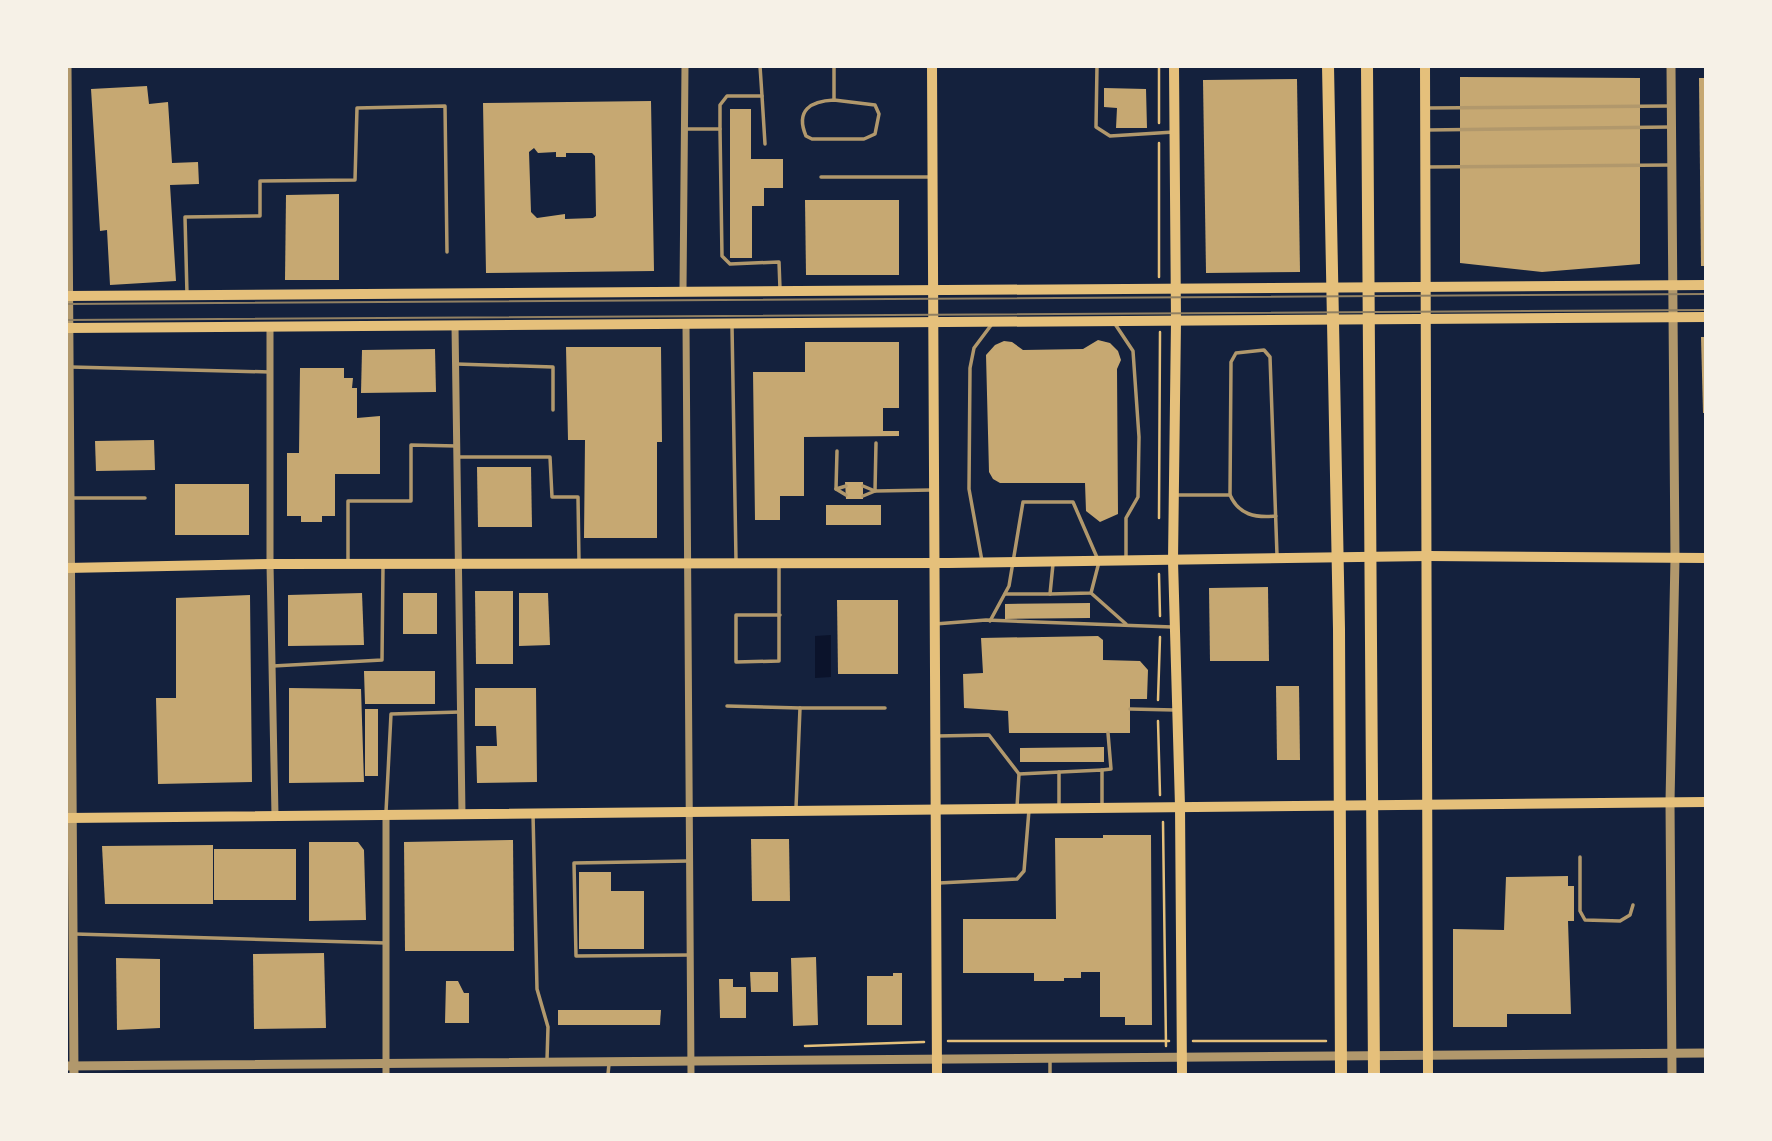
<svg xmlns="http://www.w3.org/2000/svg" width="1772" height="1141" font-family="Georgia,serif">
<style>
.water{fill:#0b132b}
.building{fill:#c6a872;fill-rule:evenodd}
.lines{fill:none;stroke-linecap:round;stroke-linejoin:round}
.path{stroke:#e5c07b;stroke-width:2.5}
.service{stroke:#b1986c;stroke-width:3.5}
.minor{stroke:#b1986c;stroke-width:7}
.tertiary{stroke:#b1986c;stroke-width:9}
.secondary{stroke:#e5c07b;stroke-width:10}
.primary{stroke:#e5c07b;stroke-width:10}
.motorway{stroke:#e5c07b;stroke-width:12}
.tram{stroke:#918062;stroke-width:2}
</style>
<rect width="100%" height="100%" fill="#14213d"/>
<!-- water -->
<polygon class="water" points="831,635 831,677 815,678 815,636"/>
<!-- building -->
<g class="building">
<polygon points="1460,77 1640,78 1640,264 1542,272 1460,263"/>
<polygon points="1699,78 1706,78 1706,266 1701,266"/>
<polygon points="1297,79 1300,272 1206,273 1203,80"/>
<polygon points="147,86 149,104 168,102 172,163 198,162 199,184 170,185 176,281 110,285 107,230 100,231 91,89"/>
<polygon points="1104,88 1146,89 1147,128 1116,128 1117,108 1104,107"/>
<path d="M651,101L654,271L486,273L483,103ZM534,148L538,153L556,152V157H566V153H592L595,156L596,216L593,218L565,219V214L537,218L531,212L529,152Z"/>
<polygon points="730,109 751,109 751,159 783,159 783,188 764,188 764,206 752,206 752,258 730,258"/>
<polygon points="339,194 339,280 285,280 286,195"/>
<polygon points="805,200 899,200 899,275 806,275"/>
<polygon points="1701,337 1706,337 1706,413 1703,413"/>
<polygon points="1098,340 1110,343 1118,351 1121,360 1117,369 1118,514 1100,522 1086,511 1085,483 1000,483 993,479 989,472 986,355 995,345 1004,341 1012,342 1023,350 1083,349"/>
<polygon points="805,342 899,342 899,408 883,408 883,431 899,431 899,436 804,437 804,496 780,496 780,520 755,520 753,372 805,372"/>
<polygon points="566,347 661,347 662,442 657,442 657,538 584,538 585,440 568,440"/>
<polygon points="435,349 436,392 361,393 362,350"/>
<polygon points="300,368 344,368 344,378 353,378 352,388 357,388 357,418 380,416 380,474 335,474 335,516 322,516 322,522 301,522 301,516 287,516 287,453 299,453"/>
<polygon points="154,440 155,470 96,471 95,441"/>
<polygon points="477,467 531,467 532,527 478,527"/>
<polygon points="845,482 863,482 863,499 846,499"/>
<rect x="175" y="484" width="74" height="51"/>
<rect x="826" y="505" width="55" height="20"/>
<polygon points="1268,587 1269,661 1210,661 1209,588"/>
<polygon points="475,591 513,591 513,664 476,664"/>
<polygon points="362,593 364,645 288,646 288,595"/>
<rect x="403" y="593" width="34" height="41"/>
<polygon points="519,593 548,593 550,645 519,646"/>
<polygon points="250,595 252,782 158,784 156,698 176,698 176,598"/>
<polygon points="837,600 898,600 898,674 838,674"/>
<polygon points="1090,603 1090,618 1005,619 1005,604"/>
<polygon points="1098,636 1103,640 1103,660 1140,661 1148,670 1147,699 1130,699 1130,733 1009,733 1008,711 964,708 963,674 983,673 981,638"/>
<polygon points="364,671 435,671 435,704 365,704"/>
<polygon points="1276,686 1299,686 1300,760 1277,760"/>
<polygon points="289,688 361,689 364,782 289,783"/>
<polygon points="475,688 536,688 537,782 477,783 476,746 497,746 496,726 475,726"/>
<rect x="365" y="709" width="13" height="67"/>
<polygon points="1104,747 1104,762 1020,762 1020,748"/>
<polygon points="1103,835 1151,835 1152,1025 1125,1025 1125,1017 1100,1017 1100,972 1081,972 1081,978 1064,978 1064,981 1034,981 1034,973 963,973 963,919 1056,919 1055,838 1103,838"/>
<polygon points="751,839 789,839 790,901 752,901"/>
<polygon points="513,840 514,951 405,951 404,842"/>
<polygon points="309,842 358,842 364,850 366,920 309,921"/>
<polygon points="213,845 213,904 105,904 102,846"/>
<rect x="214" y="849" width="82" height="51"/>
<polygon points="579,872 611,872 611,891 644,891 644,949 579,949"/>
<polygon points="1568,876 1568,886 1574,886 1574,921 1568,921 1571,1014 1507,1014 1507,1027 1453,1027 1453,929 1504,930 1506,877"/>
<polygon points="324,953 326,1028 254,1029 253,954"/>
<polygon points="816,957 818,1025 793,1026 791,958"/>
<polygon points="116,958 160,959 160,1028 117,1030"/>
<polygon points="750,972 778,972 778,992 751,992"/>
<polygon points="893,973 902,973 902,1025 867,1025 867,976 893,976"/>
<polygon points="719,979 733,979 733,987 746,987 746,1018 720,1018"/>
<polygon points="446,981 458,981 464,993 469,993 469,1023 445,1023"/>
<polygon points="558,1010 661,1010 660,1025 558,1025"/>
</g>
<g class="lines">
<!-- path -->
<g class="path">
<polyline points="1159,123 1159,66"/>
<polyline points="1159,143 1159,277"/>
<polyline points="1159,518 1160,332"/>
<polyline points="1159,574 1160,616"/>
<polyline points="1158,700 1160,637"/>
<polyline points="1158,721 1160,795"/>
<polyline points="1163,822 1166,1046"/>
<polyline points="948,1041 1169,1041"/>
<polyline points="1193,1041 1326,1041"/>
<polyline points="805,1046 924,1042"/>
</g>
<!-- service -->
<g class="service">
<polyline points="834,66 834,99"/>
<polyline points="1097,66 1096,127 1110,136 1174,132"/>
<polyline points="762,96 765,144"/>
<path d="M834,100L875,105L879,114L875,134L864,139H812L806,136C795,110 811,101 834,100Z"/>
<polyline points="1428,108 1669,106"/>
<polyline points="686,129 720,129 720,105 727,96 762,96 760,66"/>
<polyline points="720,129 722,256 730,264 779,262 780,289"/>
<polyline points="1427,130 1671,127"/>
<polyline points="1426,167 1670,165"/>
<polyline points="821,177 931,177"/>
<polyline points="187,294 185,217 260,216 260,181 355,180 357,108 445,106 447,252"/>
<polyline points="1115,324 1133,351 1139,437 1138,497 1126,518 1126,560"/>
<polyline points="732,326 736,560"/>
<polyline points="456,364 553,367 553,410"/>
<polyline points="71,367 270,372"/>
<polyline points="876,443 875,491 931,490"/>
<polyline points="458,457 550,457 552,497 578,497 579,561"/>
<polyline points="846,486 836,489 846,495"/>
<polyline points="863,486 875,491 863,496"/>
<polyline points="836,489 837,451"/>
<polyline points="1176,495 1230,495"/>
<polyline points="72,498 145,498"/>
<path d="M1276,516C1255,518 1239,515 1230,495L1231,362L1236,353L1264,350L1270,357L1277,555"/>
<polyline points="982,561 969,489 970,368 974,348 992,324"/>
<polyline points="348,562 348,501 411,501 411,445 457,446"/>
<polyline points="779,566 779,661 736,662 736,615 780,615"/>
<polyline points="1091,593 1126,624"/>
<polyline points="1005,594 1050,594 1053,564"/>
<polyline points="990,621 1009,586 1023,502 1073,502 1099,562 1091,593 1050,594"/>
<polyline points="935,624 986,620 1172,627"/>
<polyline points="273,666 382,660 383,567"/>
<polyline points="727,706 800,708"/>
<polyline points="1130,709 1175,710"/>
<polyline points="937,736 989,735 1019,774 1102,770 1102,805"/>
<polyline points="1102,770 1111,769 1108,733"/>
<polyline points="1059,772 1059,805"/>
<polyline points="1017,807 1019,774"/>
<polyline points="796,808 800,708 885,708"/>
<polyline points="386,812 391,714 460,712"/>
<polyline points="533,814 537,989 548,1027 547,1060"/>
<polyline points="1580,857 1580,911 1585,920 1620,921 1630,915 1633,905"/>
<polyline points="688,861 574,863 576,956 689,955"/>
<polyline points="939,883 1017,879 1024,871 1029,810"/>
<polyline points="75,934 386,943"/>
<polyline points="608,1074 609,1064"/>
<polyline points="1050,1074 1050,1060"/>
</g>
<!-- minor -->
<g class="minor">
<polyline points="683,290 685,66"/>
<polyline points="686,323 691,1074"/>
<polyline points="455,326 462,814"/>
<polyline points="270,327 270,564 275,815"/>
<polyline points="386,1074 386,815"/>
</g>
<!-- tertiary -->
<g class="tertiary">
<polyline points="67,66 74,1074"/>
<polyline points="1671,66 1675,558 1670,802 1672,1074"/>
<polyline points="66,1066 1706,1053"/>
</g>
<!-- secondary -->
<g class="secondary">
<polyline points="932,66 937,1074"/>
<polyline points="1174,66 1176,321 1173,561 1180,806 1182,1074"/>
<polyline points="1425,66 1428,1074"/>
<polyline points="66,296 1706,285"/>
<polyline points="66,328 1706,317"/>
</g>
<!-- primary -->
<g class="primary">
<polyline points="66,568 270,564 949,563 1428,556 1706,558"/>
<polyline points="66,818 1706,802"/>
</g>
<!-- motorway -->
<g class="motorway">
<polyline points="1328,66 1339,629 1341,1074"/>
<polyline points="1367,66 1374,1074"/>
</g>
<!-- tram -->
<g class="tram">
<polyline points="66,304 1706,294"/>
<polyline points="66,320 1706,310"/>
</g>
</g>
<!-- border -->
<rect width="1772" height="1141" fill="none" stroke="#f6f1e7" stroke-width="136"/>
</svg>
